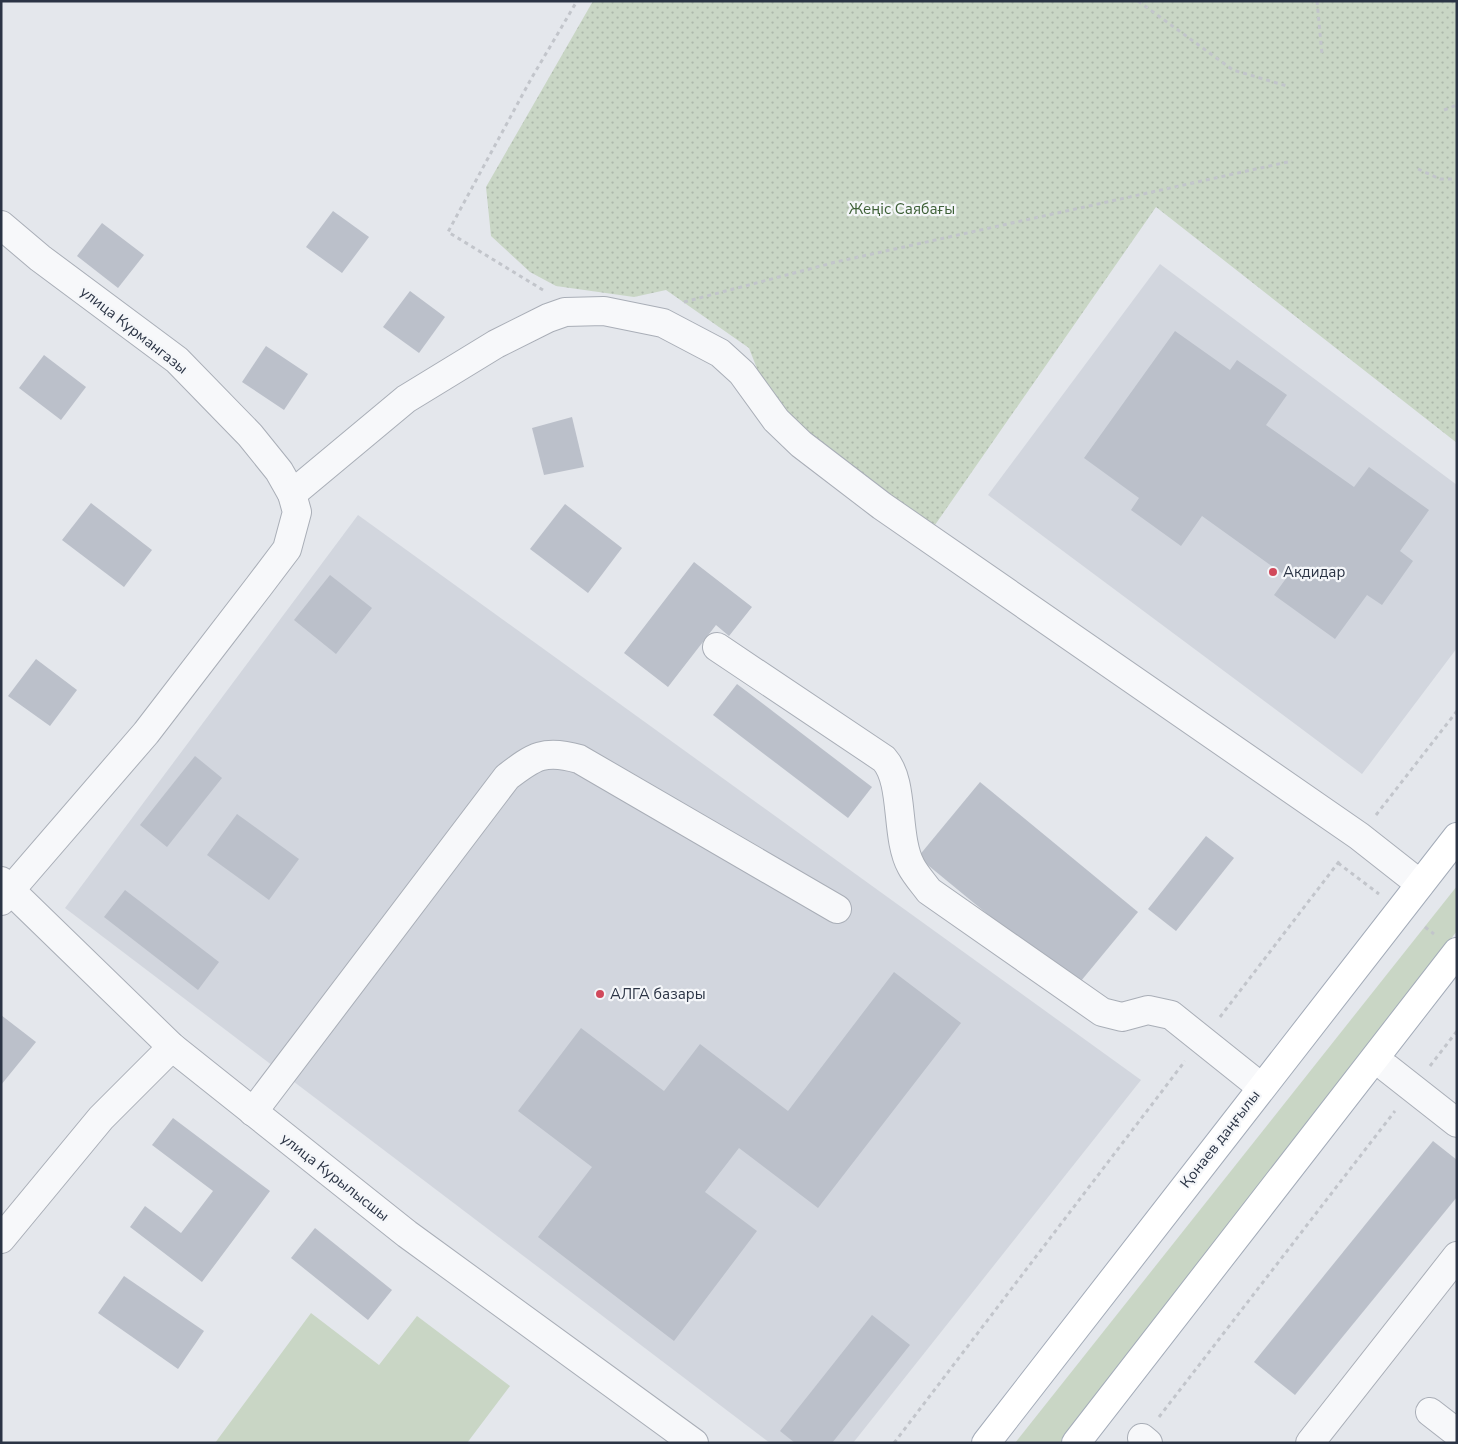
<svg xmlns="http://www.w3.org/2000/svg" width="1458" height="1444" font-family="'Nunito Sans',sans-serif">
<style>
.built{fill:#d2d6de}
.grass{fill:#c9d6c5}
.park{fill:url(#park-dots)}
.building{fill:#bbc0ca}
.lines{fill:none;stroke-linecap:round;stroke-linejoin:round}
.minor-casing{stroke:#a9aeb7;stroke-width:30}
.major-casing{stroke:#a3abb8;stroke-width:30}
.path{stroke:#c2c5cb;stroke-width:3;stroke-dasharray:4 4;stroke-linecap:butt}
.minor{stroke:#f7f8fa;stroke-width:28}
.major{stroke:#fff;stroke-width:28}
.poi-dot{fill:#d1495b;stroke:#f4f6f9;stroke-width:2}
.labels{text-anchor:middle;dominant-baseline:central;stroke-width:4.5;stroke-linejoin:round;paint-order:stroke}
.park-label{font-size:15px;fill:#3f6138;stroke:#f4f6f9}
.street-label{font-size:15px;fill:#2b3445;stroke:#f4f6f9}
.poi-label{font-size:15px;fill:#2b3445;stroke:#f4f6f9;text-anchor:start}
</style>
<defs>
<pattern id="park-dots" width="8" height="8" patternUnits="userSpaceOnUse" patternTransform="scale(1.25)"><rect width="8" height="8" fill="#c9d6c5"/><path d="M2 2h.1M6 6h.1" fill="none" stroke="#adb8ab" stroke-width="1.8" stroke-linecap="round"/></pattern>
</defs>
<rect width="100%" height="100%" fill="#e4e7ec"/>
<!-- built -->
<g class="built">
<polygon points="1160,264 1457,485 1457,648 1362,774 988,495"/>
<polygon points="358,515 1141,1080 853,1443 770,1443 65,908"/>
</g>
<!-- grass -->
<g class="grass">
<polygon points="1457,886 1457,931 1061,1443 1015,1443"/>
<polygon points="311,1313 379,1365 417,1316 510,1386 467,1443 215,1443"/>
</g>
<!-- park -->
<polygon class="park" points="593,1 1457,1 1457,443 1156,207 928,535 771,405 749,348 666,290 634,297 556,286 530,272 491,236 486,187"/>
<!-- building -->
<g class="building">
<polygon points="333,211 369,237 342,273 306,247"/>
<polygon points="102,223 144,255 118,288 77,256"/>
<polygon points="410,291 445,317 419,353 383,327"/>
<polygon points="1175,331 1230,370 1237,360 1287,395 1266,425 1354,487 1369,467 1429,510 1400,551 1413,561 1382,605 1367,595 1335,639 1274,595 1287,577 1202,516 1181,546 1131,510 1139,498 1084,458"/>
<polygon points="266,346 308,374 284,410 242,382"/>
<polygon points="44,355 86,387 61,420 19,388"/>
<polygon points="572,417 584,467 544,475 532,428"/>
<polygon points="91,503 152,550 124,587 62,540"/>
<polygon points="565,504 622,548 588,593 530,549"/>
<polygon points="694,562 752,607 729,636 716,625 668,687 624,653"/>
<polygon points="330,575 372,608 336,654 294,620"/>
<polygon points="36,659 77,690 50,726 8,696"/>
<polygon points="737,684 872,787 848,818 713,715"/>
<polygon points="195,756 222,778 167,847 140,825"/>
<polygon points="980,782 1138,912 1076,987 918,857"/>
<polygon points="237,814 299,859 269,900 207,855"/>
<polygon points="1206,836 1234,858 1176,931 1148,909"/>
<polygon points="125,890 219,962 198,990 104,917"/>
<polygon points="894,972 961,1023 818,1208 739,1148 705,1192 757,1231 674,1341 538,1237 592,1167 518,1111 581,1028 664,1091 700,1044 788,1111"/>
<polygon points="1,1015 36,1042 1,1085"/>
<polygon points="173,1118 270,1191 202,1282 130,1227 145,1206 181,1233 213,1191 152,1145"/>
<polygon points="1433,1141 1457,1160 1457,1197 1295,1395 1254,1362"/>
<polygon points="315,1228 392,1290 368,1320 291,1258"/>
<polygon points="124,1276 204,1331 178,1369 98,1313"/>
<polygon points="872,1315 910,1345 832,1443 795,1443 780,1431"/>
</g>
<g class="lines">
<!-- minor casing -->
<g class="minor-casing">
<g id="minor">
<polyline points="1,225 40,258 177,360 250,435 279,471 292,494 297,512 287,549 259,586 146,733 1,901"/>
<polyline points="292,494 406,399 496,344 548,318 565,312 604,311 663,323 720,353 742,373 776,420 801,444 882,506 1359,836 1420,884"/>
<path d="M717,647L884,759C905,782 895,837 911,866C915,874 923,883 929,891L1102,1012L1122,1017L1148,1010L1171,1015L1261,1087"/>
<polyline points="1,881 172,1047 407,1234 694,1443"/>
<polyline points="1387,1068 1457,1123"/>
<path d="M253,1112L507,777C534,756 545,749 579,759L837,909"/>
<polyline points="1,1239 101,1118 172,1047"/>
<polyline points="1430,1412 1457,1433"/>
<polyline points="1142,1438 1148,1443"/>
<polyline points="1310,1443 1457,1256"/>
</g>
</g>
<!-- major casing -->
<g class="major-casing">
<g id="major">
<polyline points="986,1443 1457,837"/>
<polyline points="1076,1443 1457,952"/>
</g>
</g>
<!-- path -->
<g class="path">
<polyline points="1138,1 1233,70 1287,86"/>
<polyline points="1317,1 1322,54"/>
<polyline points="1444,110 1457,105"/>
<polyline points="1418,169 1440,179 1457,179"/>
<polyline points="543,290 448,232 531,79 577,1"/>
<polyline points="684,302 836,262 1292,161"/>
<polyline points="1376,815 1457,711"/>
<polyline points="1338,863 1379,894"/>
<polyline points="1425,927 1434,934"/>
<polyline points="1220,1017 1341,859"/>
<polyline points="1430,1066 1457,1031"/>
<polyline points="1159,1417 1395,1111"/>
<polyline points="894,1443 1185,1061"/>
</g>
<!-- minor -->
<use href="#minor" class="minor"/>
<!-- major -->
<use href="#major" class="major"/>
</g>
<!-- markers -->
<g class="poi-dot">
<circle cx="1273" cy="572" r="5"/>
<circle cx="600" cy="994" r="5"/>
</g>
<g class="labels">
<!-- park labels -->
<g class="park-label">
<text x="902" y="209">Жеңіс Саябағы</text>
</g>
<!-- street labels -->
<g class="street-label">
<text transform="translate(134 330) rotate(38)">улица Курмангазы</text>
<text transform="translate(1220 1139) rotate(-52)">Қонаев даңғылы</text>
<text transform="translate(335 1177) rotate(38)">улица Курылысшы</text>
</g>
<!-- poi labels -->
<g class="poi-label">
<text x="1283" y="572">Акдидар</text>
<text x="610" y="994">АЛГА базары</text>
</g>
</g>
<!-- border -->
<rect width="1458" height="1444" fill="none" stroke="#2b3445" stroke-width="5"/>
</svg>
